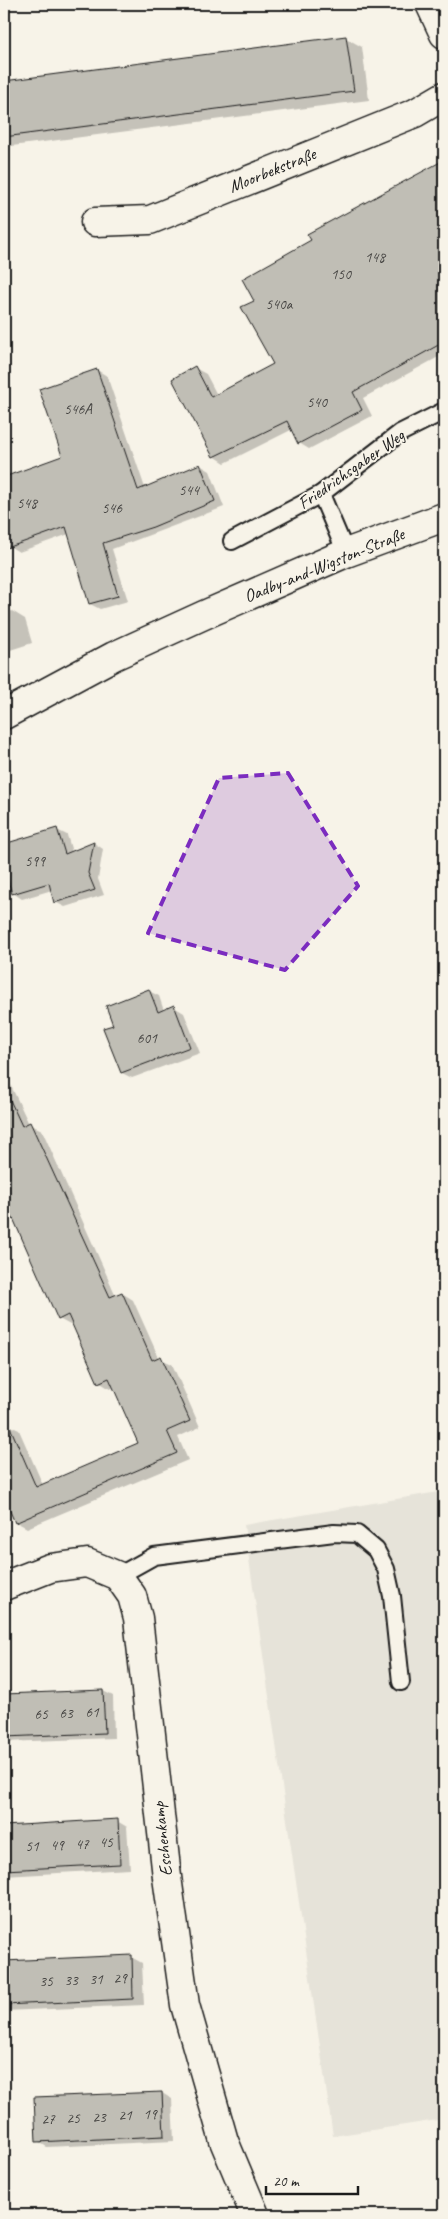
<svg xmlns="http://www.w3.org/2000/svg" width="448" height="2219" font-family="Caveat,sans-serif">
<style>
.built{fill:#e6e3d9}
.shadow{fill:#0003}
.building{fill:#c0beb5;stroke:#1c1c1c}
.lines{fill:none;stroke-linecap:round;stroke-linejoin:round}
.service-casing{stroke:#1c1c1c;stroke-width:20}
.minor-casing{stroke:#1c1c1c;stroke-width:31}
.secondary-casing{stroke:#1c1c1c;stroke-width:31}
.service{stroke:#f7f3e8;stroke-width:16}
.minor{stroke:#f7f3e8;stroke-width:28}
.secondary{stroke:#f7f3e8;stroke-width:28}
.marked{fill:#7b2cbf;fill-opacity:0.2;stroke:#7b2cbf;stroke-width:4;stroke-dasharray:10 6;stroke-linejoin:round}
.labels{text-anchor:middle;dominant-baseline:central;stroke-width:4;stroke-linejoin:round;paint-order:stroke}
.number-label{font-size:15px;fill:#454442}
.street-label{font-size:18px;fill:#1c1c1c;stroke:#f7f3e8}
</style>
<rect width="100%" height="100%" fill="#f7f3e8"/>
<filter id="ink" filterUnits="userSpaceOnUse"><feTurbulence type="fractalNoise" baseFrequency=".02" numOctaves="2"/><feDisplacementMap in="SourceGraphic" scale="10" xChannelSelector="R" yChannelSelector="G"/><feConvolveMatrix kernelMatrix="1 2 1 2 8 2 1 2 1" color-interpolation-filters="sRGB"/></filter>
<g filter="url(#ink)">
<!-- built -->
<polygon class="built" points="444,1491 444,2119 333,2136 244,1525"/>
<!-- shadow -->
<g class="shadow">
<polygon points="346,38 362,47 369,100 4,147 4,82"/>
<polygon points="442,163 444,164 444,354 363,398 372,416 309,449 299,443 291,430 225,463 214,456 195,368 206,374 217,395 275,365 255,301 313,241"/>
<polygon points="97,370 107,376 145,488 200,465 210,471 224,507 112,549 128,601 100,609 90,604 69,534 19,552 9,546 4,532 4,478 64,457"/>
<polygon points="12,611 25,619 32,643 4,652 4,614"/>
<polygon points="57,830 67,835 72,852 94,843 103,849 98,879 104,895 65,907 55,902 52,890 22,899 13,893 4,863 4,845"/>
<polygon points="149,991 159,996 164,1011 174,1007 184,1013 200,1053 132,1078 122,1073 105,1029 115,1026"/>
<polygon points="4,1071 29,1124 42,1130 116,1296 122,1293 133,1300 159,1358 172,1364 200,1427 178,1437 188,1460 27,1528 16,1522 10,1509 4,1512 4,1420 6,1424 19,1430 43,1485 140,1444 115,1387 110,1389 99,1382 73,1324 70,1325 59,1319 15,1220 10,1217 4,1204"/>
<polygon points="103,1691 113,1696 114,1738 4,1742 4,1695"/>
<polygon points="117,1821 127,1827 130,1869 4,1876 4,1827"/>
<polygon points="131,1957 142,1963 144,2005 4,2011 4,1963"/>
<polygon points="162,2093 172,2099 174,2141 47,2147 37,2141"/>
</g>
<!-- building -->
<g class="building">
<polygon points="346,36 354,91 4,137 4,81"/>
<polygon points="444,160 444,342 353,392 362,410 298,444 287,421 213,457 172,379 195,366 211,397 273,364 241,307 254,301 242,279 311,240 307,234"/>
<polygon points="97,369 138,490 200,464 215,501 153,527 103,543 118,596 89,604 66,527 4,549 4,477 62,456 39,389"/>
<polygon points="57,828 65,854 94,842 88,873 95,890 54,903 49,883 12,894 4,867 4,844"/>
<polygon points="149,989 158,1012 174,1005 190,1047 121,1073 103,1028 113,1025 106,1006"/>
<polygon points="4,1087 22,1126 30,1122 110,1297 122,1292 152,1360 161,1356 190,1421 167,1431 177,1453 15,1523 4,1497 4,1413 36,1487 138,1443 109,1378 98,1383 68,1315 58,1320 12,1216 4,1220"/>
<polygon points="103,1690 105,1733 4,1737 4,1694"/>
<polygon points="118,1819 120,1864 4,1870 4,1826"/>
<polygon points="132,1955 133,1999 4,2005 4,1961"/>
<polygon points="162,2092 164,2136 36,2142 34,2097"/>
</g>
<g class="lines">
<!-- service casing -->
<g class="service-casing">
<g id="service">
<polyline points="321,494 346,553"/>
<polyline points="232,541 321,494 400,433 444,411"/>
<polyline points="118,1576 154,1556 334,1533 357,1534 376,1550 386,1569 392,1596 401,1682"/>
</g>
</g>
<!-- minor casing -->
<g class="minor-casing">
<g id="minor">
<polyline points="430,4 444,34"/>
<polyline points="95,222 150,220 415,113 444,96"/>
<polyline points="4,1586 50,1568 87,1563 118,1576 132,1596 138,1618 167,1877 185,2005 224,2141 255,2215"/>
</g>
</g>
<!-- secondary casing -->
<g class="secondary-casing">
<polyline id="secondary" points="4,715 114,656 204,615 346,553 444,517"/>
</g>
<!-- service -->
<use href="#service" class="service"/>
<!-- minor -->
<use href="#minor" class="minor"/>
<!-- secondary -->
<use href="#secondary" class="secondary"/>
</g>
</g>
<!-- marked area -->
<path class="marked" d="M288,773L358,886L285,970L148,933L219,778Z"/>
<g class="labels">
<!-- number labels -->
<g class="number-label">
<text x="375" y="257">148</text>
<text x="341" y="274">150</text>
<text x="279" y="304">540a</text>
<text x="317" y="402">540</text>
<text x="78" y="409">546A</text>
<text x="189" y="490">544</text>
<text x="27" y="503">548</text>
<text x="112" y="508">546</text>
<text x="35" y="861">599</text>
<text x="147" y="1038">601</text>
<text x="92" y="1712">61</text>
<text x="66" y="1713">63</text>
<text x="41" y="1714">65</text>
<text x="106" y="1842">45</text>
<text x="82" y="1844">47</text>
<text x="57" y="1845">49</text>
<text x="32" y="1846">51</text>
<text x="120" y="1978">29</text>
<text x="96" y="1979">31</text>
<text x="71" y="1980">33</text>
<text x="46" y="1981">35</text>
<text x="150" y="2114">19</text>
<text x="125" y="2115">21</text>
<text x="99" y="2117">23</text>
<text x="73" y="2118">25</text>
<text x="48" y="2119">27</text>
</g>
<!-- street labels -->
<g class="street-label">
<text transform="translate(272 170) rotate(-22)">Moorbekstraße</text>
<text transform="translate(351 469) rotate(-35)">Friedrichsgaber Weg</text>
<text transform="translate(324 565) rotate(-22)">Oadby-and-Wigston-Straße</text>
<text transform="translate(162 1839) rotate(-96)">Eschenkamp</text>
</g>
</g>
<!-- margin -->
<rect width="448" height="2219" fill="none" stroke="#f7f3e8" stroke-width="20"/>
<rect x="10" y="10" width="428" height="2199" fill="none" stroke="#1c1c1c" stroke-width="2" filter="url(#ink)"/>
<!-- scale -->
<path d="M266 2186v8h92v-8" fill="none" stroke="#1c1c1c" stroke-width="2.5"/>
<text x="273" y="2186" font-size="15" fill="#1c1c1c" stroke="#f7f3e8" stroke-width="4" paint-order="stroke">20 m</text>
</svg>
